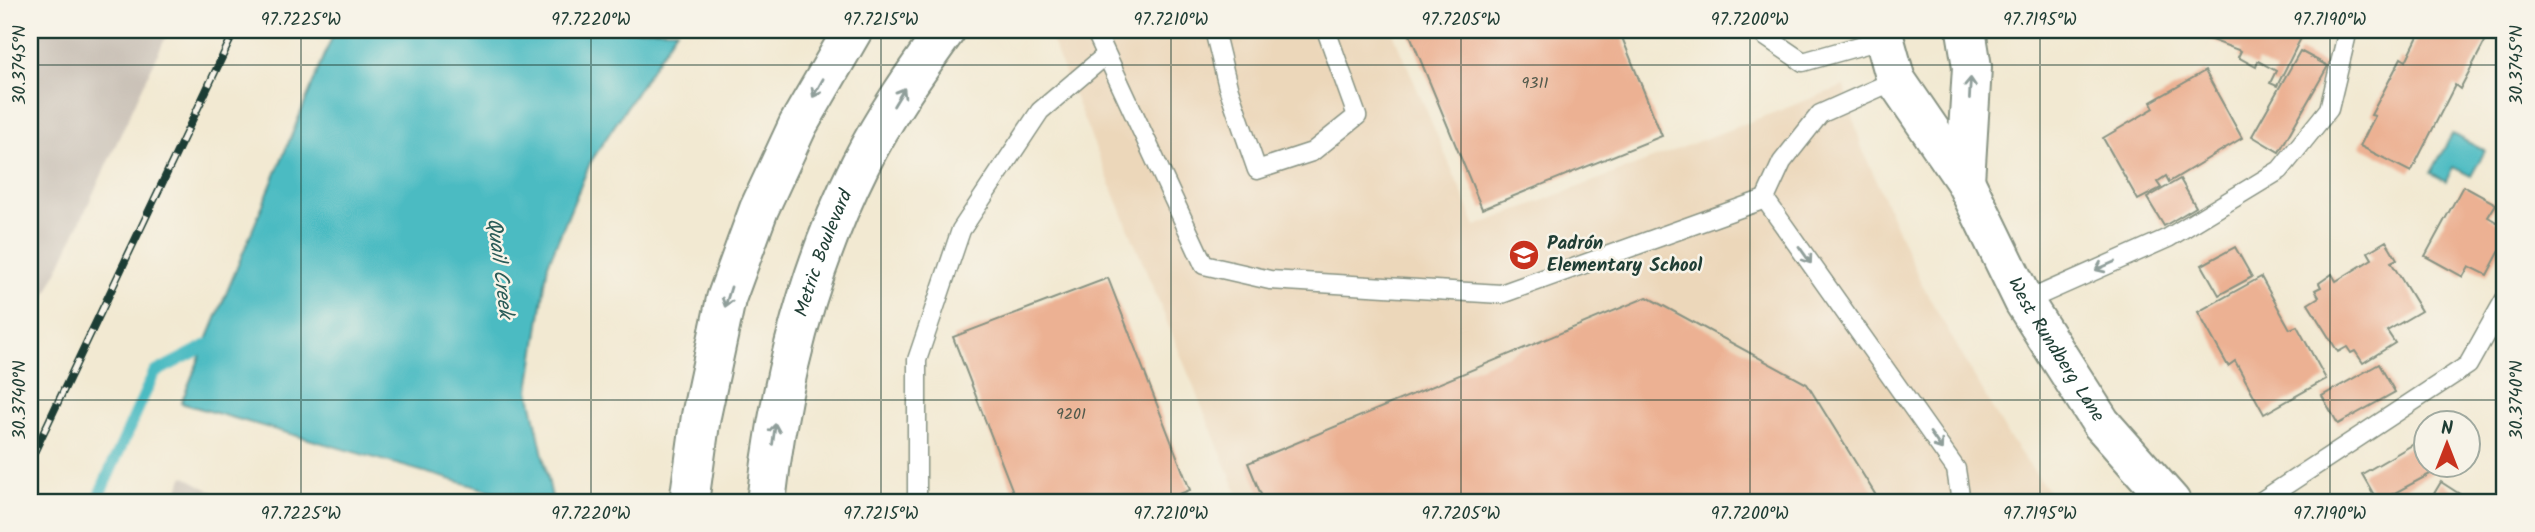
<svg xmlns="http://www.w3.org/2000/svg" width="2535" height="532" font-family="Kalam,sans-serif">
<style>
.built{fill:#ecd7ba}
.industrial{fill:#cbc2b8}
.water{fill:#4cbbc2;stroke:#367c7b;stroke-width:2}
.lines{fill:none;stroke-linecap:round;stroke-linejoin:round}
.stream{stroke:#4cbbc2;stroke-width:12}
.building{fill:#ecb193}
.lane-casing{stroke:#889383;stroke-width:21}
.secondary-casing{stroke:#889383;stroke-width:42}
.lane{stroke:#fff;stroke-width:18}
.secondary{stroke:#fff;stroke-width:38}
.rail-casing{stroke:#1f3d34;stroke-width:8}
.rail{stroke:#f7f3e8;stroke-width:5;stroke-dasharray:16;stroke-linecap:butt}
.oneway{stroke:#8f9e9a}
.ticks{fill:none;stroke:#1f3d34;stroke-width:2;stroke-opacity:0.45}
.labels{text-anchor:middle;dominant-baseline:central;stroke-width:5;stroke-linejoin:round;paint-order:stroke}
.number-label{font-size:16px;fill:#525a4c}
.poi-label{font-size:19px;font-weight:bold;fill:#1f3d34;stroke:#f7f3e8;text-anchor:start}
.street-label{font-size:19px;fill:#1f3d34;stroke:#f7f3e8}
.water-label{font-size:21px;font-style:italic;fill:#2a5c58;stroke:#f7f3e8}
.neatline{fill:none;stroke:#1f3d34;stroke-width:2.5}
.ticks-label{font-size:18px;text-anchor:middle;fill:#1f3d34}
</style>
<rect width="100%" height="100%" fill="#f7f3e8"/>
<filter id="ink" filterUnits="userSpaceOnUse"><feTurbulence type="fractalNoise" baseFrequency=".0143" numOctaves="2"/><feDisplacementMap in="SourceGraphic" scale="14" xChannelSelector="R" yChannelSelector="G"/><feConvolveMatrix kernelMatrix="1 2 1 2 8 2 1 2 1" color-interpolation-filters="sRGB"/></filter>
<filter id="wash" filterUnits="userSpaceOnUse"><feTurbulence type="fractalNoise" baseFrequency=".00686" numOctaves="4" result="noise"/><feDisplacementMap in="SourceGraphic" scale="28" xChannelSelector="R" yChannelSelector="G"/><feGaussianBlur stdDeviation="1.57" result="paint"/><feColorMatrix in="noise" values="0 0 0 0 0 0 0 0 0 0 0 0 0 0 0 0 0 1.4 0 .05"/><feComposite in="paint" operator="in"/></filter>
<g filter="url(#wash)">
<rect width="100%" height="100%" fill="#f2e9d2"/>
<!-- built -->
<polygon class="built" points="1047,30 1392,30 1476,226 1844,86 1862,148 1921,283 2008,436 2056,502 1241,502"/>
<!-- industrial -->
<g class="industrial">
<polygon points="30,30 169,30 30,330"/>
<polygon points="184,476 231,502 172,502"/>
</g>
<!-- water -->
<g class="water">
<polygon points="335,30 677,30 590,163 548,264 529,390 553,502 530,502 181,403"/>
<polygon points="2452,134 2485,151 2471,176 2453,167 2446,181 2431,173"/>
</g>
<g class="lines">
<!-- stream -->
<polyline class="stream" points="96,502 154,373 217,340"/>
</g>
<g id="blocks">
<!-- building -->
<g class="building">
<polygon points="1408,30 1619,30 1662,136 1482,209"/>
<polygon points="2201,30 2305,30 2277,86 2270,83 2276,71 2258,61 2256,67 2238,57 2241,51 2198,35"/>
<polygon points="2421,30 2491,30 2460,89 2455,85 2411,172 2360,146 2375,116 2371,115 2401,58 2406,61"/>
<polygon points="2300,51 2328,66 2279,152 2252,136"/>
<polygon points="2205,71 2242,138 2169,182 2166,176 2157,182 2161,188 2138,200 2103,138 2154,108 2151,102"/>
<polygon points="2180,179 2196,207 2164,226 2147,198"/>
<polygon points="2463,186 2496,204 2488,217 2505,227 2505,241 2487,275 2469,266 2463,277 2425,256"/>
<polygon points="2386,241 2397,259 2391,262 2421,311 2387,331 2395,343 2363,363 2355,351 2351,353 2347,347 2338,352 2308,304 2319,297 2315,290 2321,287 2319,283 2332,274 2336,281 2372,259 2368,252"/>
<polygon points="2235,247 2252,277 2219,295 2202,265"/>
<polygon points="2261,277 2290,329 2297,326 2326,379 2264,414 2235,361 2228,366 2198,312"/>
<polygon points="1108,278 1190,490 1159,502 1017,502 953,337"/>
<polygon points="1647,297 1807,384 1880,502 1264,502 1248,463"/>
<polygon points="2379,364 2395,392 2338,424 2322,396"/>
<polygon points="2426,437 2426,466 2445,466 2378,502 2362,474"/>
<polygon points="2441,482 2472,502 2429,502"/>
</g>
</g>
</g>
<g filter="url(#ink)">
<use href="#blocks" fill-opacity="0" stroke="#889383" stroke-width="2"/>
<g class="lines">
<!-- lane casing -->
<g class="lane-casing">
<g id="lane">
<polyline points="1095,30 1204,265 1270,280 1501,294 1765,199 1782,162 1820,114 1896,80"/>
<polyline points="1214,30 1228,87 1257,170 1312,152 1357,116 1326,30"/>
<polyline points="1756,30 1803,62 1884,39"/>
<polyline points="1765,199 1956,469 1961,502"/>
<polyline points="2024,302 2168,238 2280,170 2329,109 2348,30"/>
<polyline points="917,502 917,360 961,230 1040,111 1106,55"/>
<polyline points="2260,502 2468,365 2505,299"/>
</g>
</g>
<!-- secondary casing -->
<g class="secondary-casing">
<g id="secondary">
<path id="s1" d="M1882,30L1896,80L1965,181L2024,302L2101,423L2171,502"/>
<polyline points="1965,181 1972,67 1966,30"/>
<polyline points="689,502 701,416 726,299 759,209 798,125 853,30"/>
<path id="s2" d="M766,502C779,385 807,271 860,165C884,117 915,73 946,30"/>
</g>
</g>
<!-- lane -->
<use href="#lane" class="lane"/>
<!-- secondary -->
<use href="#secondary" class="secondary"/>
<!-- rail casing -->
<g class="rail-casing">
<polyline id="rail" points="30,461 235,30"/>
</g>
<!-- rail -->
<use href="#rail" class="rail"/>
</g>
<!-- one-way arrows -->
<defs><path id="oneway-shaft" d="M-6 0H5M1.5-3L5.5 0L1.5 3" fill="none" stroke-width="1.6" stroke-linecap="round" stroke-linejoin="round" transform="scale(1.75)"/></defs>
<g class="oneway">
<use href="#oneway-shaft" transform="translate(818 88) rotate(119)"/>
<use href="#oneway-shaft" transform="translate(1970 88) rotate(-87)"/>
<use href="#oneway-shaft" transform="translate(899 97) rotate(-59)"/>
<use href="#oneway-shaft" transform="translate(1805 255) rotate(55)"/>
<use href="#oneway-shaft" transform="translate(2105 266) rotate(156)"/>
<use href="#oneway-shaft" transform="translate(728 297) rotate(107)"/>
<use href="#oneway-shaft" transform="translate(774 434) rotate(-82)"/>
<use href="#oneway-shaft" transform="translate(1936 441) rotate(55)"/>
</g>
</g>
<!-- ticks -->
<path class="ticks" d="M301,30V502M591,30V502M881,30V502M1171,30V502M1461,30V502M1750,30V502M2040,30V502M2330,30V502M30,65H2505M30,400H2505"/>
<!-- icons -->
<defs>
<g id="school-disc" transform="scale(1.575)"><circle r="9.5" fill="#c8321e" stroke="#f7f3e8"/><path d="M0-5L7-2L0 1L-7-2ZM-4 1L0 2.5L4 1V4Q0 6-4 4Z" fill="#fff"/></g>
</defs>
<g fill-rule="evenodd">
<use href="#school-disc" x="1524" y="255"/>
</g>
<g class="labels">
<!-- number labels -->
<g class="number-label">
<text x="1535" y="83">9311</text>
<text x="1071" y="414">9201</text>
</g>
<!-- poi labels -->
<g class="poi-label">
<text x="1547" y="244">Padrón<tspan x="1547" dy="22">Elementary School</tspan></text>
</g>
<!-- street labels -->
<g class="street-label">
<text stroke="none"><textPath href="#s2" startOffset="256">Metric Boulevard</textPath></text>
<text stroke="none"><textPath href="#s1" startOffset="366">West Rundberg Lane</textPath></text>
</g>
<!-- water labels -->
<g class="water-label">
<text transform="translate(499 268) rotate(83)">Quail Creek</text>
</g>
</g>
<!-- margin -->
<rect width="2535" height="532" fill="none" stroke="#f7f3e8" stroke-width="77"/>
<!-- north arrow -->
<g transform="translate(2447 444)"><circle r="33" fill="#f7f3e8" stroke="#a1aaa0" stroke-width="2"/>
<path d="M0-5L12 26L0 18L-12 26Z" fill="#c8321e"/>
<text y="-10" font-size="19" font-weight="bold" text-anchor="middle" fill="#1f3d34">N</text>
</g>
<rect x="38" y="38" width="2458" height="456" class="neatline"/>
<g class="ticks-label">
<text x="301" y="25">97.7225°W</text>
<text x="591" y="25">97.7220°W</text>
<text x="881" y="25">97.7215°W</text>
<text x="1171" y="25">97.7210°W</text>
<text x="1461" y="25">97.7205°W</text>
<text x="1750" y="25">97.7200°W</text>
<text x="2040" y="25">97.7195°W</text>
<text x="2330" y="25">97.7190°W</text>
<text transform="translate(19 65) rotate(-90)" y="6">30.3745°N</text>
<text transform="translate(2516 65) rotate(-90)" y="6">30.3745°N</text>
<text transform="translate(19 400) rotate(-90)" y="6">30.3740°N</text>
<text transform="translate(2516 400) rotate(-90)" y="6">30.3740°N</text>
<text x="301" y="519">97.7225°W</text>
<text x="591" y="519">97.7220°W</text>
<text x="881" y="519">97.7215°W</text>
<text x="1171" y="519">97.7210°W</text>
<text x="1461" y="519">97.7205°W</text>
<text x="1750" y="519">97.7200°W</text>
<text x="2040" y="519">97.7195°W</text>
<text x="2330" y="519">97.7190°W</text>
</g>
</svg>
